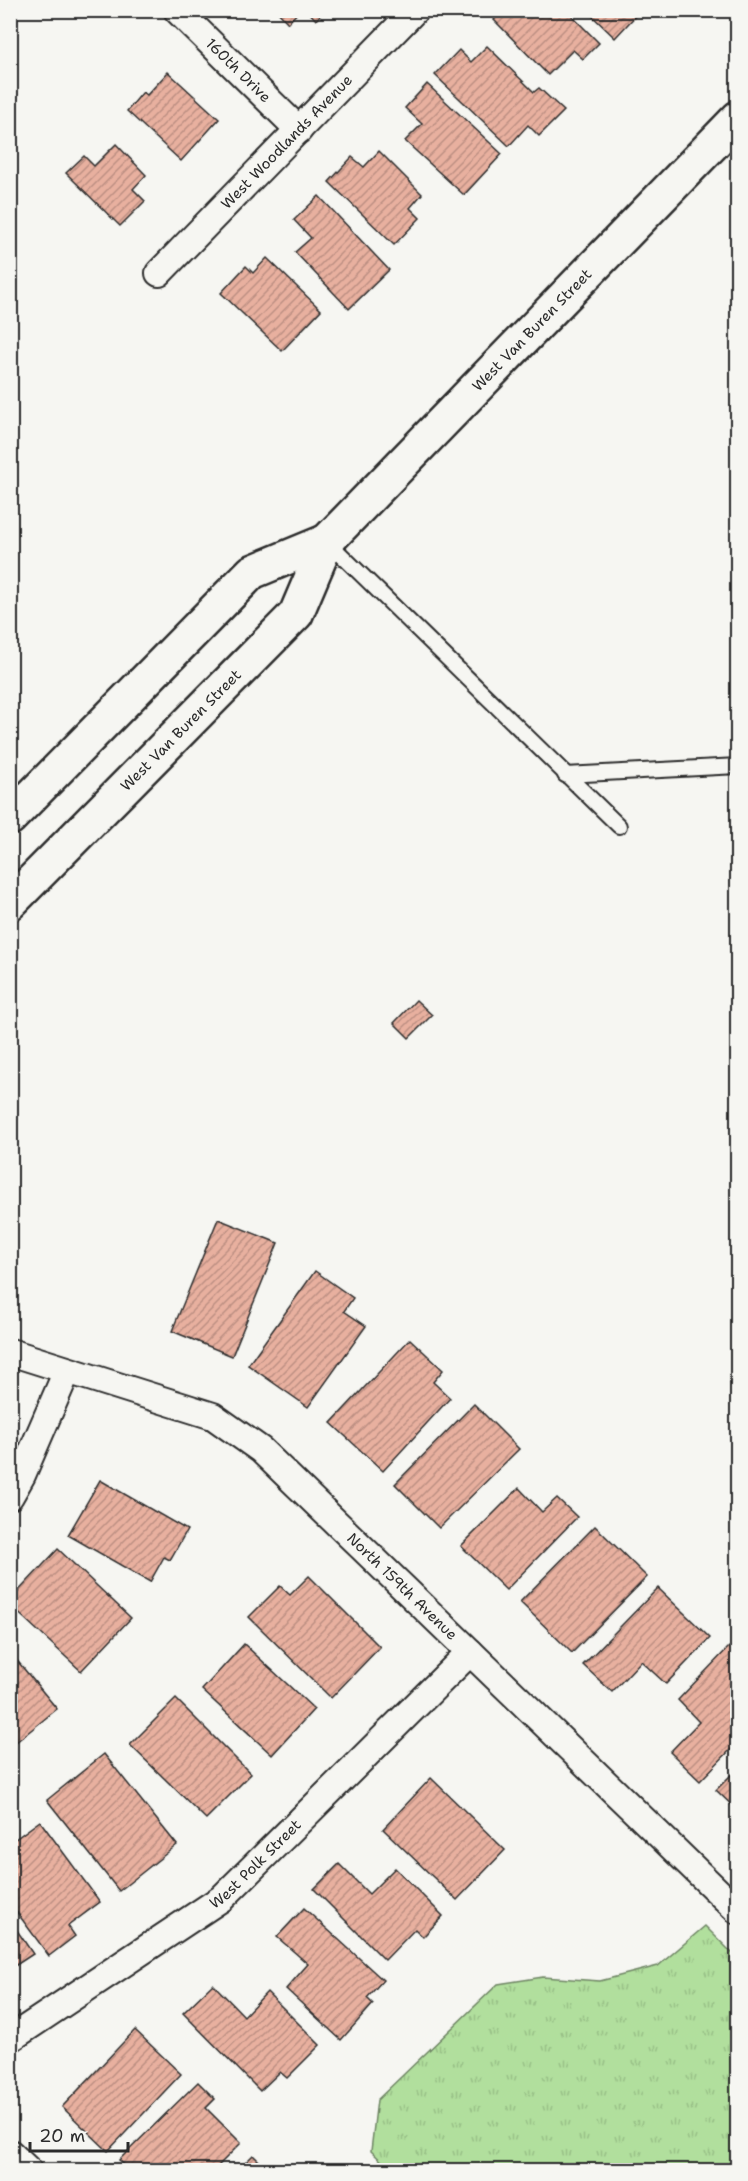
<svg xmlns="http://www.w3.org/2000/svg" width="748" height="2181" font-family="'Shantell Sans',sans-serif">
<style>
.grass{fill:url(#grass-tufts);stroke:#6e8564;stroke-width:1.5}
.building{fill:url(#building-hatch);stroke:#2b2b2b;stroke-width:1.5}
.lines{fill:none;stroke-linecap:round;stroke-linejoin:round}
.lane-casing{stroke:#2b2b2b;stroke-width:18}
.street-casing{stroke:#2b2b2b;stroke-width:30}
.primary-casing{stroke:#2b2b2b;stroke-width:38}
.lane{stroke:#f6f6f2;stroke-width:14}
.street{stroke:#f6f6f2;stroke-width:26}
.primary{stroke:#f6f6f2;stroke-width:33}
.labels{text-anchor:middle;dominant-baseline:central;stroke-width:4.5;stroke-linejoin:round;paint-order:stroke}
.street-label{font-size:15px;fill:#2b2b2b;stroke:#f6f6f2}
</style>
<defs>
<pattern id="grass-tufts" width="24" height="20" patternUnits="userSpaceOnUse" patternTransform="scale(1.5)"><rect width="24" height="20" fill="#b1df9d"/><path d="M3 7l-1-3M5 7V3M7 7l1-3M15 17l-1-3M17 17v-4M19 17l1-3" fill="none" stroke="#98c087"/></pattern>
<pattern id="building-hatch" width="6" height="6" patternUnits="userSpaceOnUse" patternTransform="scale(1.5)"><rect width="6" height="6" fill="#e8b09f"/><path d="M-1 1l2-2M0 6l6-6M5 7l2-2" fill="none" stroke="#bc8f82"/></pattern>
</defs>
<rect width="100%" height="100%" fill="#f6f6f2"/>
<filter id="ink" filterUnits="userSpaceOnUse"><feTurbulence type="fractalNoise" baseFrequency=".0167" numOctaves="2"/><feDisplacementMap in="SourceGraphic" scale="12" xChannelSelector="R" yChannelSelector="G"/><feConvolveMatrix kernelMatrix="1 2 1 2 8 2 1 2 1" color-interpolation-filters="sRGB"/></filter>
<g filter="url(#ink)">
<!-- grass -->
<polygon class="grass" points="705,1926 737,1958 737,2170 391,2170 371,2151 377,2100 498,1984 543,1977 600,1981 658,1966"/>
<!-- building -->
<g class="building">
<polygon points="276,10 300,10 288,23"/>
<polygon points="307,10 325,10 316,20"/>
<polygon points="503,10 566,10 599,43 583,59 573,50 548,75 494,20"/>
<polygon points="586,10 641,10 615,38"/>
<polygon points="487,46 534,92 539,88 564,111 539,136 528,125 509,146 435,75 459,50 471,62"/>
<polygon points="168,72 219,119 181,161 127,111 143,92 147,95"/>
<polygon points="427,84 502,154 464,195 405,141 422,124 405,108"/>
<polygon points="116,144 146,175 133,189 145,201 120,226 66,173 84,156 94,166"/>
<polygon points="379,151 422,194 410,208 420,218 394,245 329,182 352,157 364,167"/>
<polygon points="319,196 389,270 349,309 295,252 311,238 294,220"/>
<polygon points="267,258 321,310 282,351 221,293 246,266 253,273"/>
<polygon points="416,1000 432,1015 409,1038 394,1023"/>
<polygon points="218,1219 278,1243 232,1356 172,1331"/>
<polygon points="315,1271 353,1298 344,1311 366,1326 308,1407 248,1365"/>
<polygon points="410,1339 443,1370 433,1382 450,1398 383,1471 331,1423"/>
<polygon points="474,1404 519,1449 439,1528 395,1484"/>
<polygon points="100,1480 187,1530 170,1560 164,1557 150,1582 68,1535"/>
<polygon points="519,1488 542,1512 557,1498 577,1517 506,1590 461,1546"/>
<polygon points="595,1526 647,1577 572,1653 520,1602"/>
<polygon points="58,1549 131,1618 81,1671 10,1605 10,1600"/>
<polygon points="309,1576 380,1647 331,1698 249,1617 280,1586 290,1595"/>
<polygon points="658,1588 710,1638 666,1684 641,1661 612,1692 583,1665"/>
<polygon points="244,1644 314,1709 272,1755 202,1690"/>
<polygon points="729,1647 738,1656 738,1742 700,1781 670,1752 699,1722 678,1700"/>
<polygon points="10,1652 57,1709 10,1747"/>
<polygon points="176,1699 251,1774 206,1819 130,1745"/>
<polygon points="104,1754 177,1845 119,1891 47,1800"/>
<polygon points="738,1768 738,1811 716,1790"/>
<polygon points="431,1778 505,1850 457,1900 383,1829"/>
<polygon points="40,1821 100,1902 68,1926 75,1936 49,1956 10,1903 10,1843"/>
<polygon points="339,1864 369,1894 395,1868 443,1916 423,1937 415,1929 385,1960 314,1889"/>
<polygon points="304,1908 383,1980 367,1998 373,2004 341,2040 286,1989 308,1964 277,1937"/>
<polygon points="10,1920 33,1954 10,1969"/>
<polygon points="213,1984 244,2016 267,1992 320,2045 287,2078 280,2072 260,2091 183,2013"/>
<polygon points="135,2030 181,2074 108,2151 62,2107"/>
<polygon points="198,2082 215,2099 206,2108 241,2143 214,2170 130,2170 119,2160"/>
<polygon points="253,2155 268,2170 238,2170"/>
<polygon points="282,2163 290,2170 274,2170"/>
</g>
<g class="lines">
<!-- lane casing -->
<g class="lane-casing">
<g id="lane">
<polyline points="327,541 619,826"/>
<polyline points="565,775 738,766"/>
</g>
</g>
<!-- street casing -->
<g class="street-casing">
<g id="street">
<path id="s1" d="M177,10L299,130"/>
<path id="s2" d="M159,273L415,10"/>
<path id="s3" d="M10,1352L213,1416L261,1450L738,1911"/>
<polyline points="10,1496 22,1475 67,1371"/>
<path id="s4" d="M10,2039L222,1898L470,1652"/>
<polyline points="10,2153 28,2170"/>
</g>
</g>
<!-- primary casing -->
<g class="primary-casing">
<g id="primary">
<polyline points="10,818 252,572 327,541"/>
<path id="s5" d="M10,903L296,614L327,541L738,118"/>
</g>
</g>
<!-- lane -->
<use href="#lane" class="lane"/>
<!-- street -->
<use href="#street" class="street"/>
<!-- primary -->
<use href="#primary" class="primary"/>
</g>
</g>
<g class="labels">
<!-- street labels -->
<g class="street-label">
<text stroke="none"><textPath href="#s1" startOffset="86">160th Drive</textPath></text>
<text stroke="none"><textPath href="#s2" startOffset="183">West Woodlands Avenue</textPath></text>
<text stroke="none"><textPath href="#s5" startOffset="780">West Van Buren Street</textPath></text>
<text stroke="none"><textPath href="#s5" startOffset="243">West Van Buren Street</textPath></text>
<text stroke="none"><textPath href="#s3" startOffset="468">North 159th Avenue</textPath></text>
<text stroke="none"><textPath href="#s4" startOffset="302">West Polk Street</textPath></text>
</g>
</g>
<!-- margin -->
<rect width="748" height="2181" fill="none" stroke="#f6f6f2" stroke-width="36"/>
<rect x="18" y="18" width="712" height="2145" fill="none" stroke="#2b2b2b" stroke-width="2" filter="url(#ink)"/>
<!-- scale -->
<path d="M30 2142v9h98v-9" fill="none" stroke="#2b2b2b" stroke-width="3"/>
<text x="39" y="2142" font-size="18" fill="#2b2b2b" stroke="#f6f6f2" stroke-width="4.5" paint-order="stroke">20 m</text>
</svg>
